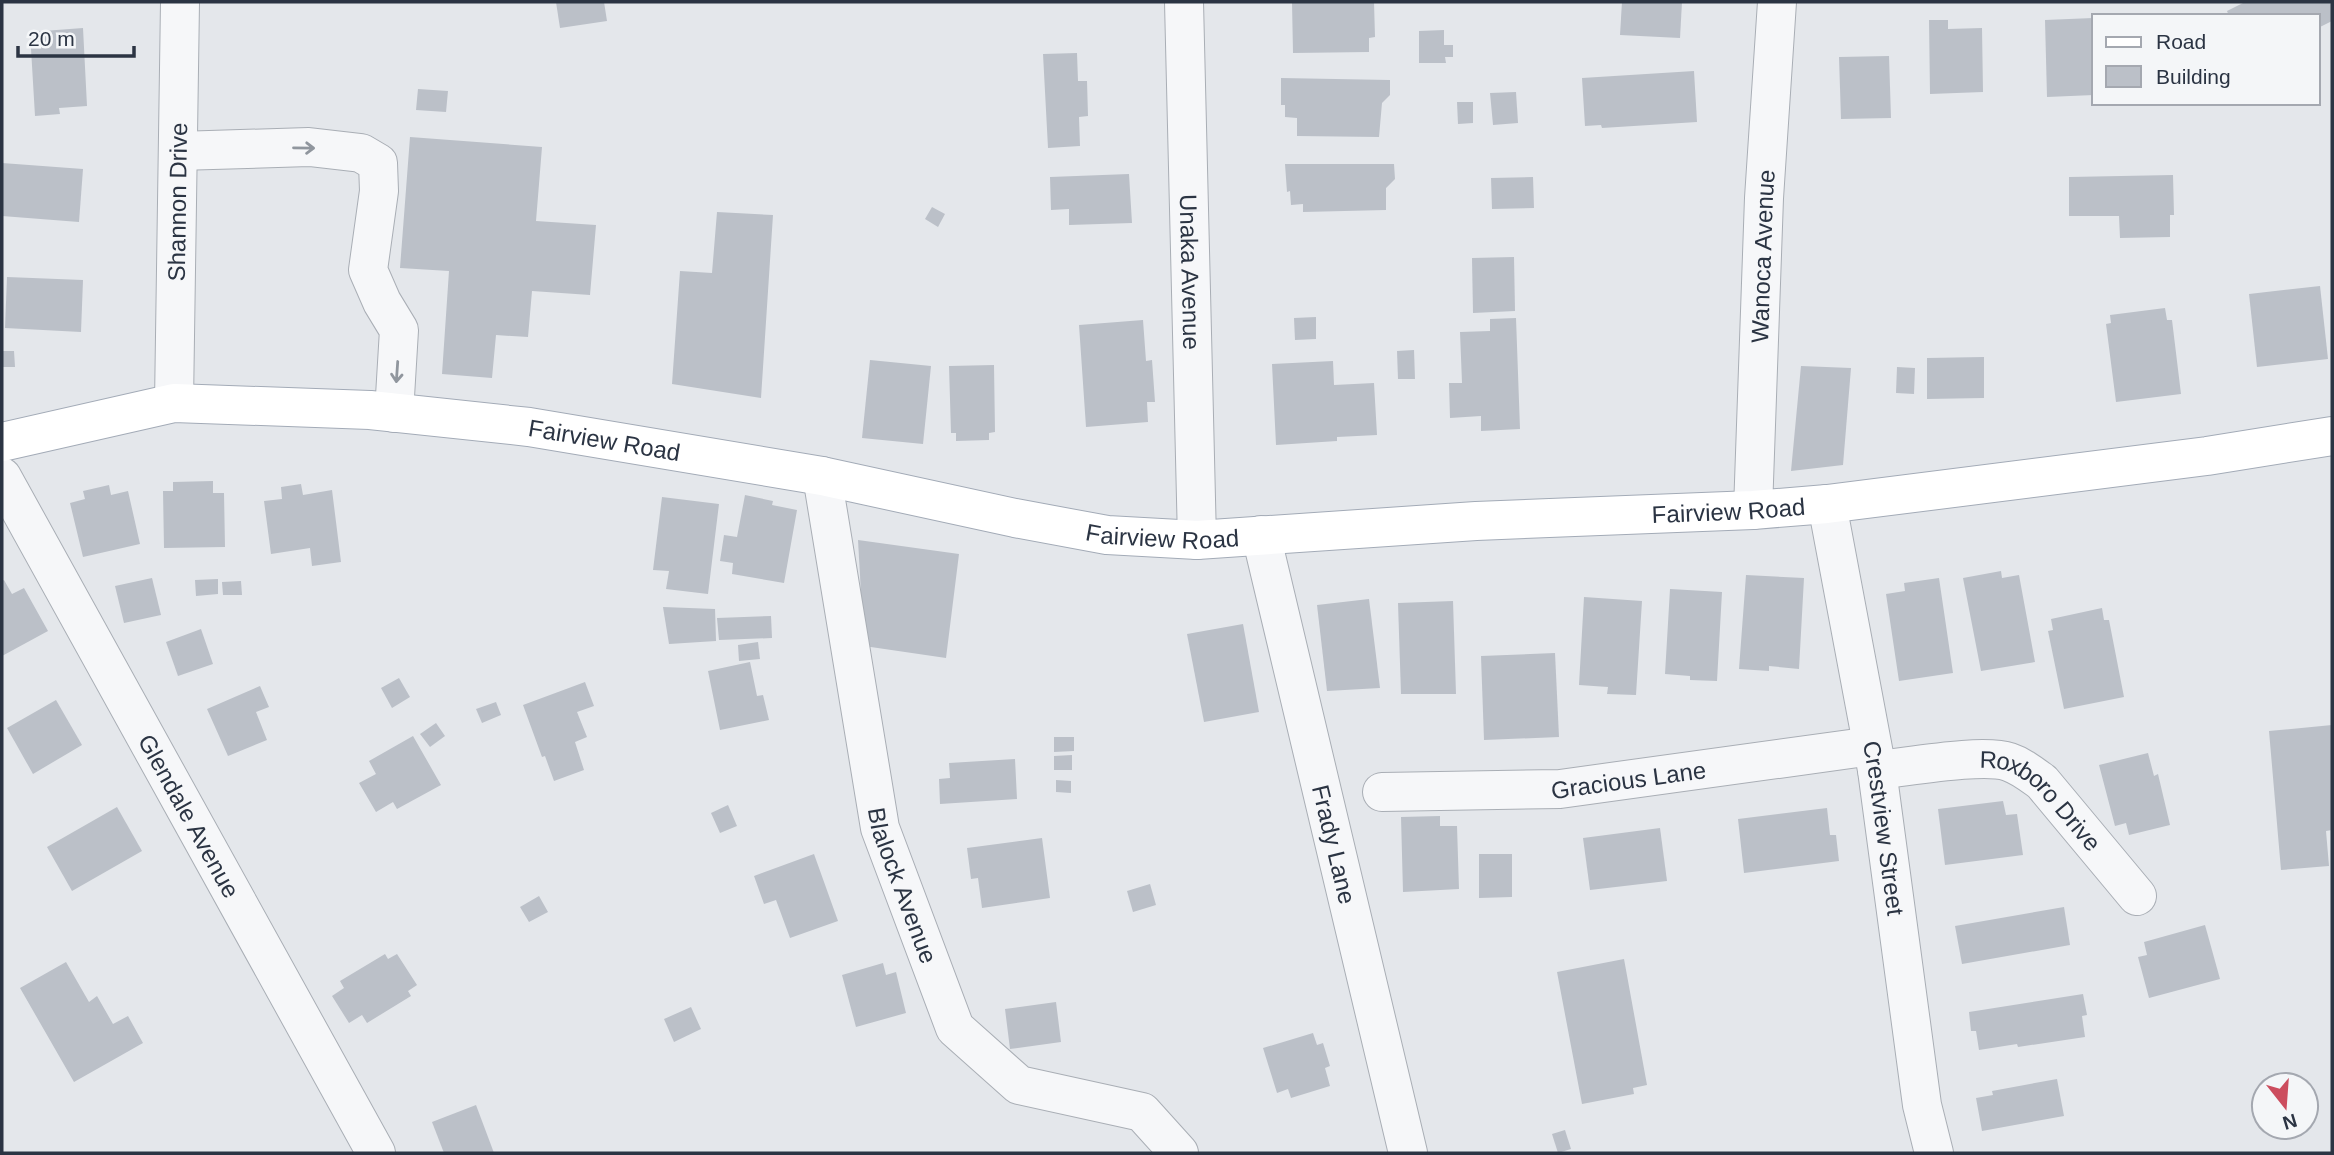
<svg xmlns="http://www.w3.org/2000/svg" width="2334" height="1155" font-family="Helvetica,sans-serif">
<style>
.building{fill:#bbc0c8}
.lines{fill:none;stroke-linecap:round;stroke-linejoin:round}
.minor-casing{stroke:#a9aeb5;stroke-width:40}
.major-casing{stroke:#a3abb7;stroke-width:40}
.minor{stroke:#f6f7f9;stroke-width:38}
.major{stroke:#fff;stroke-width:38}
.oneway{stroke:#90969e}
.labels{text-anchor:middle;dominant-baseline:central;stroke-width:6;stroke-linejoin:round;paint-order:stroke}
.street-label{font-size:24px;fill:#2b3443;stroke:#f4f6f8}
</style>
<rect width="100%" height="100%" fill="#e4e7eb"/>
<!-- building -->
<g class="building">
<polygon points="556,2 604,2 607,21 560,28"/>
<polygon points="1292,2 1374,2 1375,37 1369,38 1369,52 1293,53"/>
<polygon points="1622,2 1682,2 1680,38 1620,35"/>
<polygon points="2245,2 2330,2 2332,7 2332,21 2318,28 2318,16 2229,16 2227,11"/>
<polygon points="2093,18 2094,95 2047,97 2045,20"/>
<polygon points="1929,20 1948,20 1948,29 1982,28 1983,92 1930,94"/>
<polygon points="83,28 87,106 59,108 60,114 35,116 30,32"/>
<polygon points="1444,30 1444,45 1453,45 1453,57 1445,57 1446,63 1419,63 1419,31"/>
<polygon points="1077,53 1078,81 1087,81 1088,116 1079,117 1080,146 1048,148 1043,54"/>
<polygon points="1889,56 1891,118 1841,119 1839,57"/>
<polygon points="1694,71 1697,122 1602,128 1601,125 1585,126 1582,78"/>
<polygon points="1281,78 1390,80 1390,95 1382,103 1379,137 1297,136 1297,118 1285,117 1285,105 1281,105"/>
<polygon points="418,89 448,91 446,112 416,110"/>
<polygon points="1516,92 1518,123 1493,125 1490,93"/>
<polygon points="1457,102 1473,102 1473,123 1458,124"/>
<polygon points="410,137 542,147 536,221 596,225 590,295 532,291 528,337 496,335 492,378 442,374 449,271 400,268"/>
<polygon points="2,163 83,169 79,222 2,216"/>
<polygon points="1285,164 1394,164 1395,179 1386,188 1386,210 1303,212 1303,204 1291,205 1290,191 1287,192"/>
<polygon points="1129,174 1132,223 1069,225 1069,209 1051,210 1050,177"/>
<polygon points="2173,175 2174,215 2170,215 2170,237 2120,238 2119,216 2069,216 2069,177"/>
<polygon points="1533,177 1534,208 1492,209 1491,178"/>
<polygon points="932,207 945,214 938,227 925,219"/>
<polygon points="717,212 773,215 761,398 672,384 680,271 712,273"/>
<polygon points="1514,257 1515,311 1473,313 1472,258"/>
<polygon points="7,277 83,280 81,332 5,328"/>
<polygon points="2320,286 2328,359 2257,367 2249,294"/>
<polygon points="2165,308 2167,320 2172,320 2181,394 2116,402 2106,324 2111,323 2110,315"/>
<polygon points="1316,317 1316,339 1295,340 1294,318"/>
<polygon points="1516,318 1520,429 1481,431 1481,416 1450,418 1449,383 1462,383 1460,332 1490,331 1490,319"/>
<polygon points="1143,320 1146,361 1152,360 1155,402 1147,402 1148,422 1086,427 1079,325"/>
<polygon points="1414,350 1415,379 1398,379 1397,351"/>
<polygon points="2,351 14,351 15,367 2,367"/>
<polygon points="1984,357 1984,398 1927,399 1927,358"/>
<polygon points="870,360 931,366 923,444 862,438"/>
<polygon points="1333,361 1334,385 1374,383 1377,435 1337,437 1337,441 1276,445 1272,364"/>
<polygon points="994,365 995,432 989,433 989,440 956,441 956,433 951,433 949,366"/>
<polygon points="1801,366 1851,368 1843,465 1791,471"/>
<polygon points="1897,367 1915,368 1914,394 1896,393"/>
<polygon points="213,481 213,493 224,493 225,547 164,548 163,491 173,491 173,482"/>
<polygon points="301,484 303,495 332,490 341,562 312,566 310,548 271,554 264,501 282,499 281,487"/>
<polygon points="109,485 111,495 128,491 140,544 83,557 70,503 85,499 83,491"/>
<polygon points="745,495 773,501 772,505 797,510 784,583 732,574 733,563 720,561 724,535 737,537"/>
<polygon points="662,497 719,504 708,594 666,589 669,571 653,570"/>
<polygon points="858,540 959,554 946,658 864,646"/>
<polygon points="2001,571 2002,578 2019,575 2035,662 1981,671 1963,578"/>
<polygon points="1746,575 1804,578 1799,669 1769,666 1769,671 1739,669"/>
<polygon points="152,578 161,615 124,623 115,586"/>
<polygon points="1939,578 1953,673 1899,681 1886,594 1905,591 1904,583"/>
<polygon points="218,579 218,594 196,596 195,580"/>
<polygon points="4,580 12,594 24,588 48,631 2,656 2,581"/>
<polygon points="241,581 242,595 223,595 222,582"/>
<polygon points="1670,589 1722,592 1717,681 1690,680 1690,676 1665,674"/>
<polygon points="1584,597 1642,601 1636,695 1607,694 1608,687 1579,685"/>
<polygon points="1369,599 1380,688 1327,691 1317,605"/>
<polygon points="1453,601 1456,694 1401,694 1398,603"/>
<polygon points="663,607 715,609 716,641 669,644"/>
<polygon points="2102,608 2104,620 2109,620 2124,697 2064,709 2048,631 2053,630 2051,619"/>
<polygon points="771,616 772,638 719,640 717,618"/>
<polygon points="1243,624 1259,712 1204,722 1187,634"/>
<polygon points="201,629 213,664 178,676 166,642"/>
<polygon points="758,642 760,659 739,661 738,645"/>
<polygon points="1555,653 1559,737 1484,740 1481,656"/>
<polygon points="750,662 757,696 763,695 769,720 720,730 708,671"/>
<polygon points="399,678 410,697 392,708 381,688"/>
<polygon points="585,682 594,706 577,712 587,737 575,742 584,770 554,781 545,756 542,757 523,705"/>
<polygon points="260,686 269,707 256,712 267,740 228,756 207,709"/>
<polygon points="56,700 82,745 33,774 7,728"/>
<polygon points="496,702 501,715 482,723 476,709"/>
<polygon points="436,723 445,736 430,747 420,734"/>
<polygon points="2332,725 2332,830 2326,831 2329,866 2281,870 2269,731"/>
<polygon points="413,736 441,785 397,809 393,802 376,812 359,783 376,774 369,761"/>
<polygon points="1054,737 1074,737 1074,751 1054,752"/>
<polygon points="2148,753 2154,776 2158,774 2170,825 2129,835 2126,823 2115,826 2099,765"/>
<polygon points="1072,755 1072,770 1054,770 1054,756"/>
<polygon points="1015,759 1017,799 940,804 939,779 950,778 949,763"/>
<polygon points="1056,780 1071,781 1071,793 1056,792"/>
<polygon points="2003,801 2006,815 2017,814 2023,855 1945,865 1938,809"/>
<polygon points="728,805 737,826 720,833 711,813"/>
<polygon points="117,807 142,851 72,891 47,847"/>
<polygon points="1827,808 1830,835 1836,835 1839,861 1744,873 1738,819"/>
<polygon points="1440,816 1440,826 1457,826 1459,889 1403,892 1401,817"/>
<polygon points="1660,828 1667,881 1590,890 1583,838"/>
<polygon points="1042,838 1050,898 982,908 978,878 971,879 967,848"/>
<polygon points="814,854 838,921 790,938 776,900 764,904 754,876"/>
<polygon points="1479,854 1512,854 1512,897 1479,898"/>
<polygon points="1150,884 1156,905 1133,912 1127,891"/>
<polygon points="539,896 548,912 529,922 520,907"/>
<polygon points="2064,907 2070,945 1962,964 1955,926"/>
<polygon points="2205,925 2220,979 2149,998 2138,957 2147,955 2144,942"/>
<polygon points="385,954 388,959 397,954 417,985 408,991 411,996 367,1023 362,1015 349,1023 332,996 344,988 340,981"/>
<polygon points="1624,959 1647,1085 1633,1088 1634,1094 1582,1104 1557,972"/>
<polygon points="66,962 89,1002 97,996 113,1024 128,1016 143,1043 74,1082 20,988"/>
<polygon points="883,963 886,975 896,972 906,1013 856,1027 842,975"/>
<polygon points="2083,994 2087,1015 2082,1016 2085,1037 2018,1047 2017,1044 1979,1050 1976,1031 1971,1031 1969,1012"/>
<polygon points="1056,1002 1061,1042 1010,1049 1005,1009"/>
<polygon points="691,1007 701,1029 674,1042 664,1019"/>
<polygon points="1313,1033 1317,1045 1323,1043 1330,1066 1325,1068 1330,1086 1291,1098 1288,1089 1277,1093 1263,1048"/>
<polygon points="2057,1079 2064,1116 1982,1131 1976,1098 1993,1095 1992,1091"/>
<polygon points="476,1105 494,1153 444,1153 432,1122"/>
<polygon points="1565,1130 1571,1149 1558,1153 1552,1134"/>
</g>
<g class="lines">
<!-- minor casing -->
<g class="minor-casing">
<g id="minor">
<path id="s1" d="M1184,2L1197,540"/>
<polyline points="178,151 309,147 361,153 378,163 379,191 368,270 382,302 399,330 394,413"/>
<path id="s2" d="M174,403L180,2"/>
<path id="s3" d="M822,476L880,828L955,1028L1019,1085L1142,1112L1179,1153"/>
<path id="s4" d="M2,477L376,1153"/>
<path id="s5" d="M1827,504L1877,770L1922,1105L1934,1153"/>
<path id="s6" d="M1753,510L1764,198L1777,2"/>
<path id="s7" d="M1261,535L1408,1153"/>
<path id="s8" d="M1877,770C1908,767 1983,753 2009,762C2021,766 2031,774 2042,782L2137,896"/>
<path id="s9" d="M1382,792L1560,789L1872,746"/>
</g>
</g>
<!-- major casing -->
<g class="major-casing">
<g id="major">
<path id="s10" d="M2,442L174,403L370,410L529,427L822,476L1015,518L1107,535L1197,540L1476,521L1753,510L1827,504L2207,456L2332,436"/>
</g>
</g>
<!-- minor -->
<use href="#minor" class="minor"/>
<!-- major -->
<use href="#major" class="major"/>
</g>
<!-- one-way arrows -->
<defs><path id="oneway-shaft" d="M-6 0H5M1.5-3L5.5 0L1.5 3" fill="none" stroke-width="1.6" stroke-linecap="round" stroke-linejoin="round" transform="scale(1.75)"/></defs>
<g class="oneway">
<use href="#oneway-shaft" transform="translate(304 148) rotate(1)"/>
<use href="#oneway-shaft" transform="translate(397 372) rotate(94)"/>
</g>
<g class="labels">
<!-- street labels -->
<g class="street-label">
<text stroke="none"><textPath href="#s2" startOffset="201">Shannon Drive</textPath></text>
<text stroke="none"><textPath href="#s6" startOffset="254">Wanoca Avenue</textPath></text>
<text stroke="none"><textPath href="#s1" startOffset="270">Unaka Avenue</textPath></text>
<text stroke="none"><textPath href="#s10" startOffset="609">Fairview Road</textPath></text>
<text stroke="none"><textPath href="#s10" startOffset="1743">Fairview Road</textPath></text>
<text stroke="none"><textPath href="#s10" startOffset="1176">Fairview Road</textPath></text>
<text stroke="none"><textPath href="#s9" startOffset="247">Gracious Lane</textPath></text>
<text stroke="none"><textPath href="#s8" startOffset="180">Roxboro Drive</textPath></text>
<text stroke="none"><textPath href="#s4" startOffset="387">Glendale Avenue</textPath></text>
<text stroke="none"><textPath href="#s5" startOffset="329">Crestview Street</textPath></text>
<text stroke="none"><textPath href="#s7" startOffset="318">Frady Lane</textPath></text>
<text stroke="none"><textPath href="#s3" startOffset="418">Blalock Avenue</textPath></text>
</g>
</g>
<!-- border -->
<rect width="2334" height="1155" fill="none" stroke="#2b3443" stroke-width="7"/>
<!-- legend -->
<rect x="2092" y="14" width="228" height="91" fill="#f4f6f8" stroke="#a4a8b0" stroke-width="2"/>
<rect x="2106" y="37" width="35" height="10" fill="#ffffff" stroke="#a4a8b0" stroke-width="2"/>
<text x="2156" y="49" font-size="21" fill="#2b3443">Road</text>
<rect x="2106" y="66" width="35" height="21" fill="#bbc0c8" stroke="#a4a8b0" stroke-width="2"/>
<text x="2156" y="84" font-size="21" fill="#2b3443">Building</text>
<!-- north arrow -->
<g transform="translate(2285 1106) rotate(163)"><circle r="33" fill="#f4f6f8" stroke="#a4a8b0" stroke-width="2"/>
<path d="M0-5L12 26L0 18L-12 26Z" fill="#cc4d5e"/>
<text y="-10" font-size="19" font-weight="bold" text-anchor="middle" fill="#2b3443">N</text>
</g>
<!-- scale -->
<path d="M18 46v10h116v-10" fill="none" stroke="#2b3443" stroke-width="3.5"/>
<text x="28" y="46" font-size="21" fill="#2b3443" stroke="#f4f6f8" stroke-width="5" paint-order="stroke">20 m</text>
</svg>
